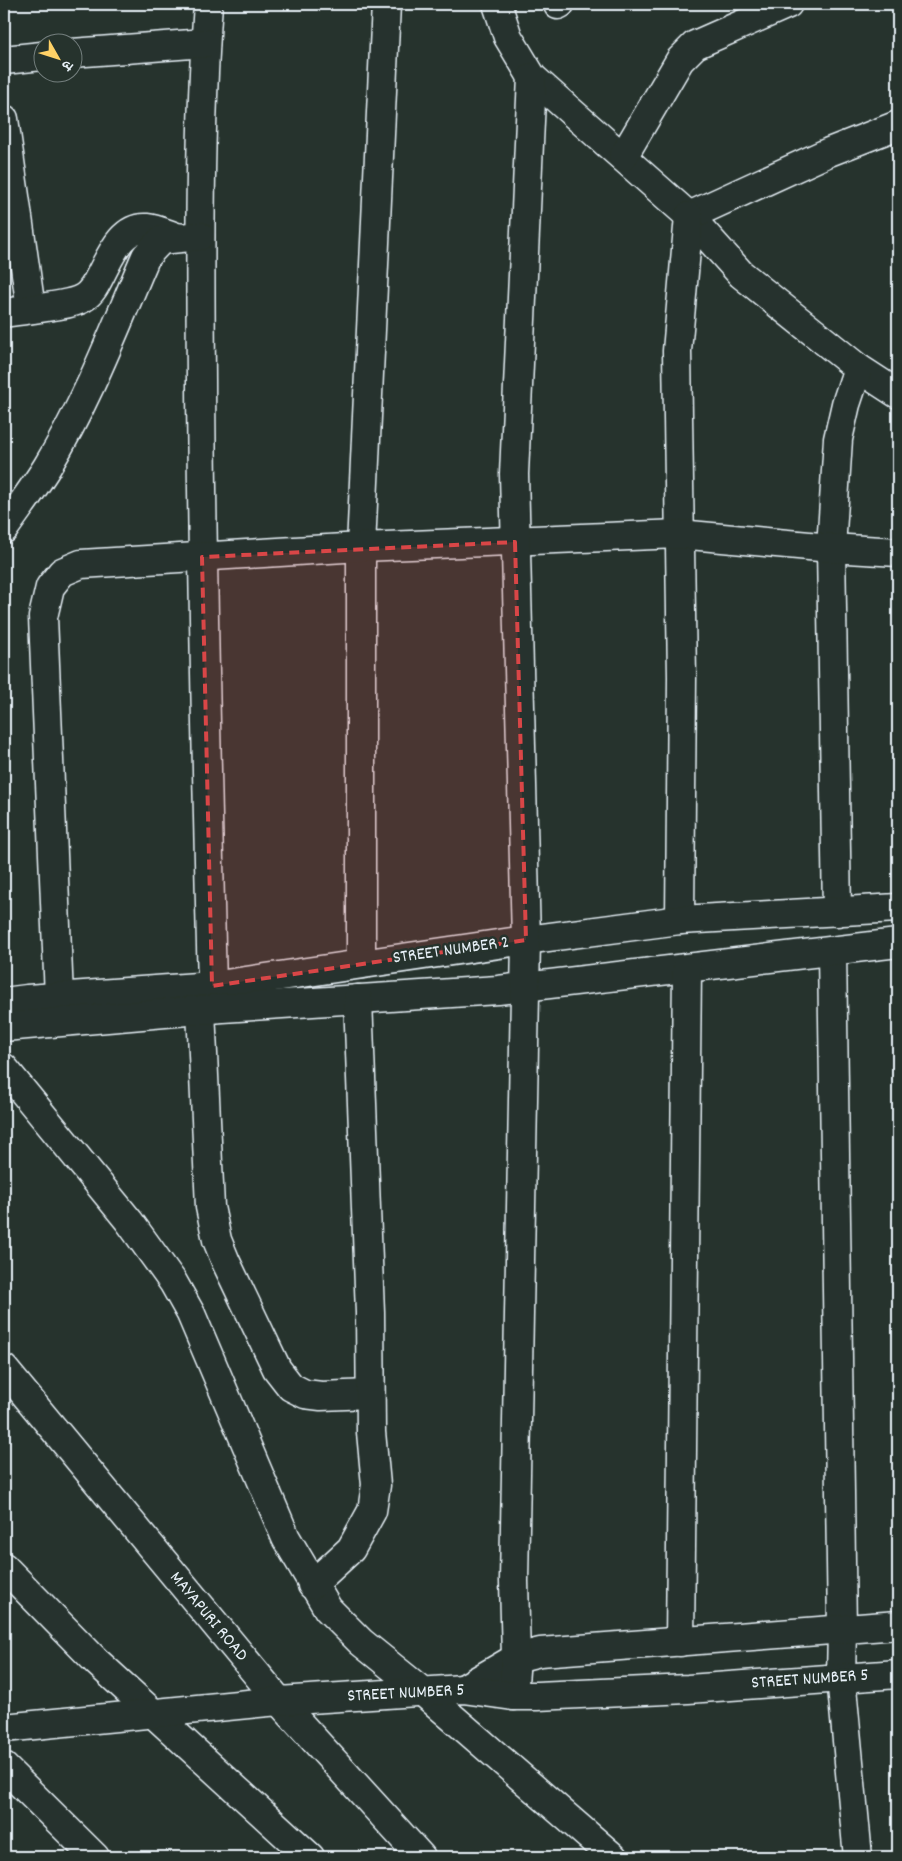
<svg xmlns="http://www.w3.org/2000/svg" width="902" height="1861" font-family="Dekko,'Playpen Sans Deva',sans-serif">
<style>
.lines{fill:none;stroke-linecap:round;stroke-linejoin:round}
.minor-casing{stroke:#e8f1f8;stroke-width:31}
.minor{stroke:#26332d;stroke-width:28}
.marked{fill:#d94647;fill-opacity:0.2;stroke:#d94647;stroke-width:4;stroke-dasharray:10 6;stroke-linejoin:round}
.labels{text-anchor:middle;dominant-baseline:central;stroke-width:5;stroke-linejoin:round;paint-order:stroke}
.street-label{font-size:18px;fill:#e8f1f8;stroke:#26332d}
</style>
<rect width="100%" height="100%" fill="#26332d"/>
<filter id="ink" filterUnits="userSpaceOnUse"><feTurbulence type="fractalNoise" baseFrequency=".02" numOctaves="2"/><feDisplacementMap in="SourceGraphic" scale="10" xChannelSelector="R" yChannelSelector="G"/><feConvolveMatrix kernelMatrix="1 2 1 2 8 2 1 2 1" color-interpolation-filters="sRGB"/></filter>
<g filter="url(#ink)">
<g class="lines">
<!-- minor casing -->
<g class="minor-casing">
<g id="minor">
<path d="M208,4C199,128 200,254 201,379C202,581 207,784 212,986"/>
<polyline points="497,4 508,37 532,77 689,216 741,274 858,368 898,394"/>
<polyline points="558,5 560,4"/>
<polyline points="72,53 205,43"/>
<polyline points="4,60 42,56"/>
<polyline points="4,119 31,309"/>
<polyline points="623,157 680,60 695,45 788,4"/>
<polyline points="689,216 829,152 898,125"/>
<path d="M4,313C21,310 71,306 83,298C92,293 97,282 101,274C111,255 122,226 147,228C157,229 167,234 177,237"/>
<path d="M4,529C18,509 34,488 47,467C88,400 115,328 146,256L161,240L200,236"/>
<polyline points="837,912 831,548 838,439 846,404 858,368"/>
<polyline points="680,920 682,677 677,351 689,216"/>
<polyline points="832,951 842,1629 841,1677 858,1857"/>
<polyline points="361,964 361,547 386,4"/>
<polyline points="59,997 43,617 50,587 62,572 81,564 361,547 679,534 831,548 898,552"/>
<polyline points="4,1002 27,999 212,986 526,940 680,920 898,908"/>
<polyline points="201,1010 210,1207 217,1240 226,1262 277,1369 291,1387 305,1394 321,1396 370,1394"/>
<polyline points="4,1027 222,1008 498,990 898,943"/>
<polyline points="4,1068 129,1221 173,1282 191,1314 286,1538 328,1609 361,1642 423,1692 613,1857"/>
<polyline points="4,1369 279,1701 421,1857"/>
<polyline points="4,1567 97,1662 310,1857"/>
<polyline points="312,1585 351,1549 372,1511 376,1485 371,1432 370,1313 358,999"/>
<polyline points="680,1642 687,969"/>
<polyline points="463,1689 516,1658 540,1652 898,1625"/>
<polyline points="513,1696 516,1658 514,1581 526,940 514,474 532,77"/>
<polyline points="4,1728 279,1701 463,1689 513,1696 537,1696 688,1689 898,1674"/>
<polyline points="4,1767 95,1857"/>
</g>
</g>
<!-- minor -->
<use href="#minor" class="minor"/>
</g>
</g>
<!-- marked area -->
<path class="marked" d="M515,542L526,940L212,986L202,557Z"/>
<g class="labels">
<!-- street labels -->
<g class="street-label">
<text transform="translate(451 951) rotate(-8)">STREET NUMBER 2</text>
<text transform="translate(208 1617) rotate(50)">MAYAPURI ROAD</text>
<text transform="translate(810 1680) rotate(-4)">STREET NUMBER 5</text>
<text transform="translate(406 1694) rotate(-3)">STREET NUMBER 5</text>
</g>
</g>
<!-- margin -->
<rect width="902" height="1861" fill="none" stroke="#26332d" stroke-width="20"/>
<rect x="10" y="10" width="882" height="1841" fill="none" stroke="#e8f1f8" stroke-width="2" filter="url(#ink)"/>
<!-- north arrow -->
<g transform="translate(58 58) rotate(129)"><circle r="24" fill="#26332d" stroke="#747f7e"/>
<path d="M0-4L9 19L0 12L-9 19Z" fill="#ffd166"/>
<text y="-8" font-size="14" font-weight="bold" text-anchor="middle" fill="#e8f1f8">उ</text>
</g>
</svg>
